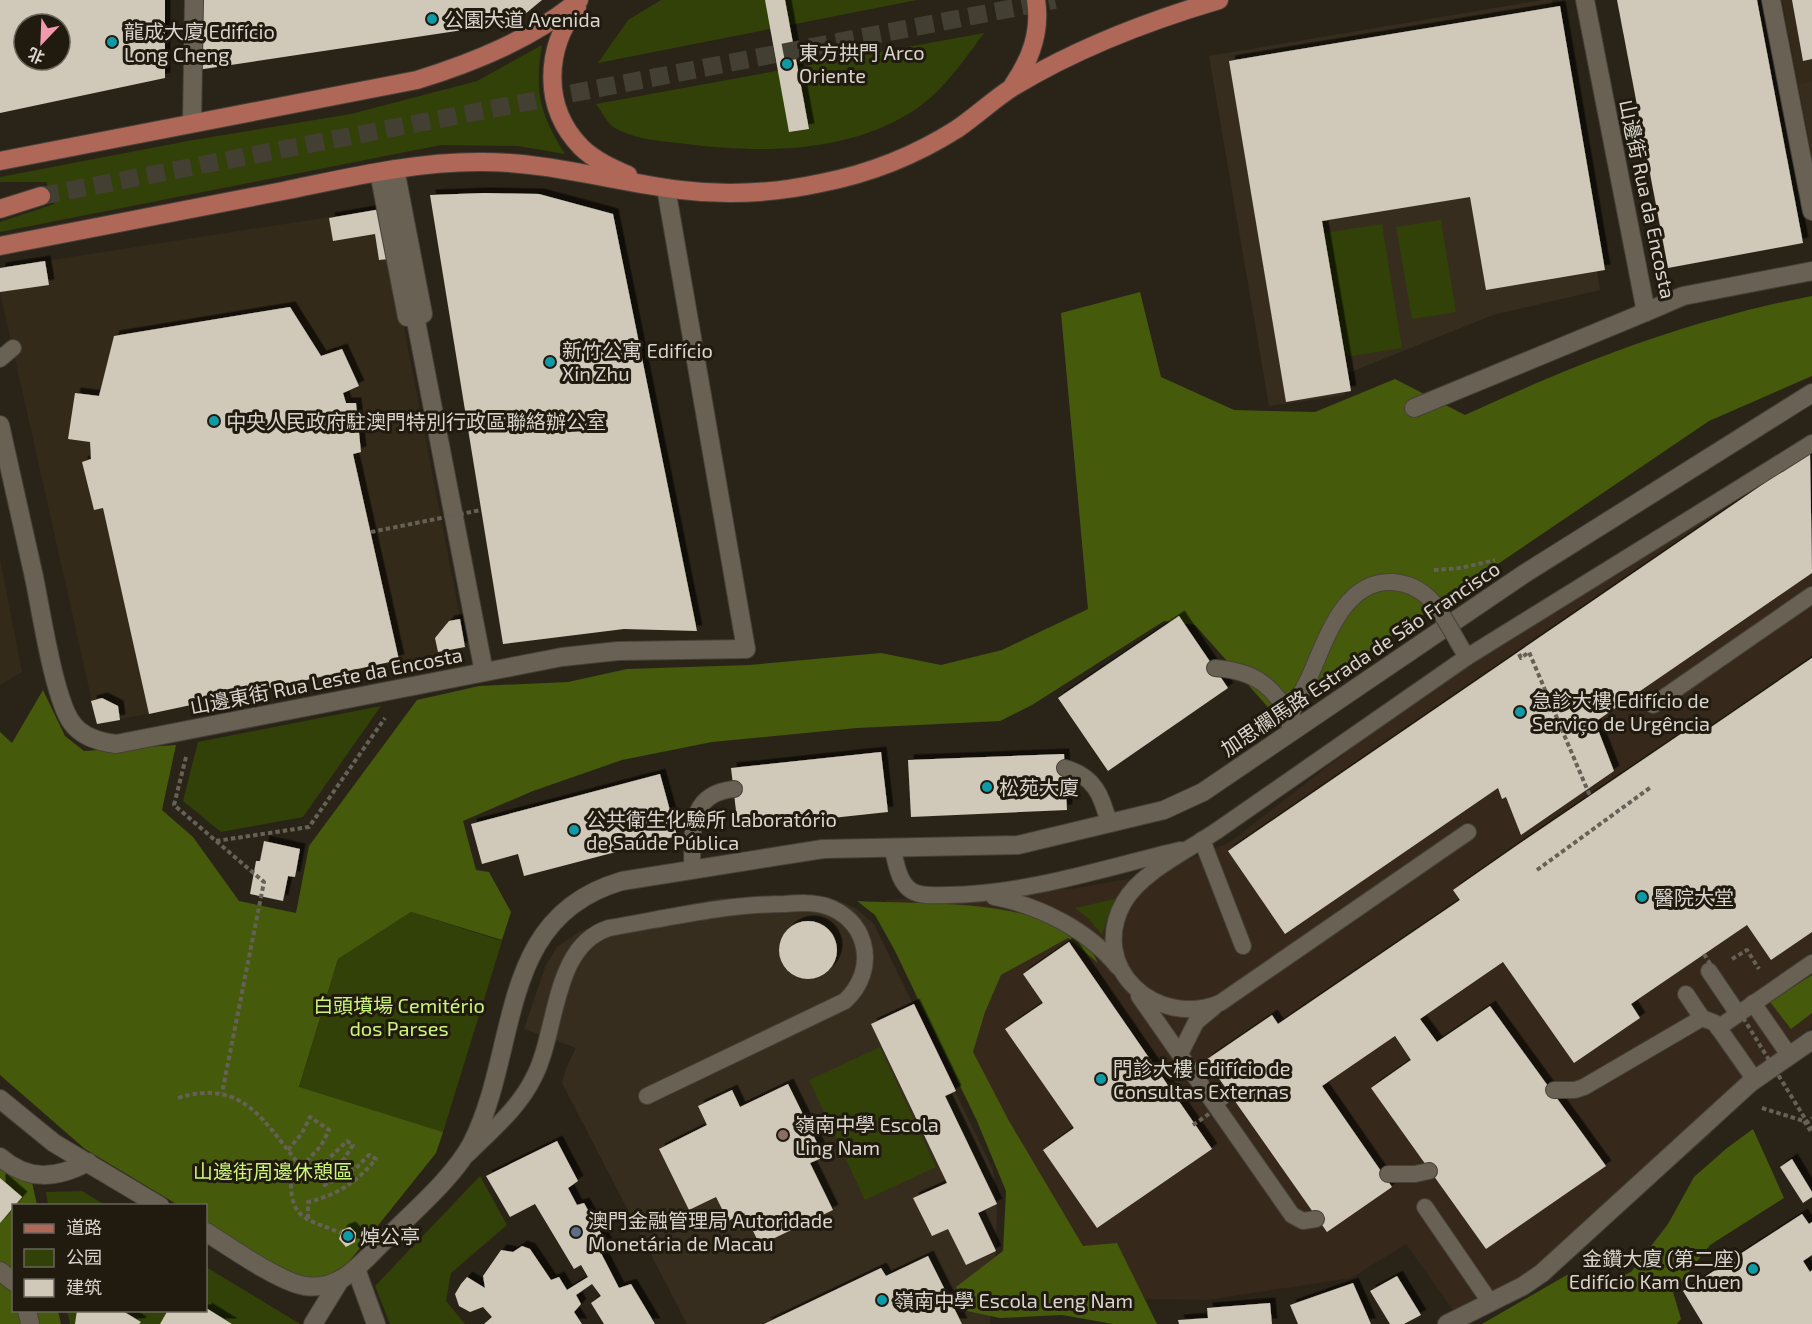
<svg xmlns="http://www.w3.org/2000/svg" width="1812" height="1324" font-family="'Exo 2','Noto Sans SC',sans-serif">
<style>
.built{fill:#342a19}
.education{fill:#372d1e}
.medical{fill:#36291b}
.green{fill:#314107}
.forest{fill:#455a0b}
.building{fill:#d0c8b9;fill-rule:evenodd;filter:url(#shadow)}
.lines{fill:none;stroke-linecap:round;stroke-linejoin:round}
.primary-tunnel{stroke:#443f33;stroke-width:18;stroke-dasharray:18 9;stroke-linecap:butt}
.service-casing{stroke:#464139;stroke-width:18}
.pedestrian-casing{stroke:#464139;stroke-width:20}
.minor-casing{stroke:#464139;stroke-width:20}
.tertiary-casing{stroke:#464139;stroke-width:20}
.primary-casing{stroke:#464139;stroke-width:20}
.path{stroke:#666156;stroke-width:4;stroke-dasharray:4.5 3;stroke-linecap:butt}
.service{stroke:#696254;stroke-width:16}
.pedestrian{stroke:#696254;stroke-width:18}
.minor{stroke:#696254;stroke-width:18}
.tertiary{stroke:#696254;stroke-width:18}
.primary{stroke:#af6758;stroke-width:18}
.service-bridge-casing{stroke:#464139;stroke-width:18;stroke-linecap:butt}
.path-bridge{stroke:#666156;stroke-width:4;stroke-dasharray:4.5 3;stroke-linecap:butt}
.service-bridge{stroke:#696254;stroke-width:16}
.culture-dot{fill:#0f9aa8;stroke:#201a0f;stroke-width:2}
.education-dot{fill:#8d6e63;stroke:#201a0f;stroke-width:2}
.service-dot{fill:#5c6f8a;stroke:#201a0f;stroke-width:2}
.labels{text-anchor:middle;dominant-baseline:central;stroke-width:6;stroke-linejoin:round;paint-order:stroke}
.poi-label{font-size:20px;fill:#d9d5ce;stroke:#201a0f;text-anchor:start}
.street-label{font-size:20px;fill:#d9d5ce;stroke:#201a0f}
.park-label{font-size:20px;fill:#ccf579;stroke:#201a0f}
</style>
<defs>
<filter id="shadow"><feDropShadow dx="5.5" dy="-5.5" stdDeviation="0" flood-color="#0009"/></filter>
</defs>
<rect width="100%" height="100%" fill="#2a2418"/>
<!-- built -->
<g class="built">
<polygon points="1782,0 1812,0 1812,81 1798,84"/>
<polygon points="381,209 466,648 97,724 0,292 0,268"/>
<polygon points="0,559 22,672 0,685"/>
</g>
<!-- education -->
<g class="education">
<polygon points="1543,0 1552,0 1600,290 1493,315 1343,375 1345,395 1269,406 1209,56"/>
<polygon points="1812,81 1812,157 1798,84"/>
<polygon points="720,898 837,900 855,908 874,924 993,1170 997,1204 996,1251 990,1324 687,1324 562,1083 567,1066 576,1048 524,1029 546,965 557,947 579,932 614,919"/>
</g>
<!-- medical -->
<polygon class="medical" points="1812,448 1812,1027 1768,1060 1709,1136 1555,1269 1463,1324 1406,1244 1351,1278 1206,1300 1007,1296 1018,1202 1003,1137 918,1004 886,900 1071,889 1151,875 1230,842 1407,705 1525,619"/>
<!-- green -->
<g class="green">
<polygon points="661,0 917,0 598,63 628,20"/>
<path d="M984,33C962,63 942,93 910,113C842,155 754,153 678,143C658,141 629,138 612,126C606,121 601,110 596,104Z"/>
<path d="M542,45C534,92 540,114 565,154L518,146L441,145L0,232V222L54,204L46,182H0V177L193,140L351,114L477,81Z"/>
<polygon points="1441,220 1456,312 1412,319 1396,227"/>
<polygon points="1382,224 1402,348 1338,358 1317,234"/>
<polygon points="381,706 303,817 221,832 183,801 198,742"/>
<polygon points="1119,898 1108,916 1102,935 1089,919 1075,908"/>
<polygon points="411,912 502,941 443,1132 299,1088 338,959"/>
<polygon points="880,1047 936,1167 865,1200 809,1080"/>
<polygon points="480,1176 507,1225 451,1273 446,1301 465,1324 390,1324 375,1286"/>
<polygon points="82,1191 105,1205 48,1205 46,1192"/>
<polygon points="206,1267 300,1324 70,1324 67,1311 206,1310"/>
</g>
<!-- forest -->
<g class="forest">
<path d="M1140,292L1161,377L1234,410L1315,412L1395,379L1465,415C1577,363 1691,319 1812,296V376L1709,421L1275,715L1195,625L1164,621L1032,705L1000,721L857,728L712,742L622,760L533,791L463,821L476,870L489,872L511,912L502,940L411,912L338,959L299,1087L443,1132L436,1153L340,1273L313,1280L290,1274L206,1222V1206L178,1205L85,1149L0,1075V732L12,743L43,690L65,736L84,751L176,745L162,810L193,837L239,901L296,913L309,846L417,700L479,686L568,682L627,669L749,665L881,653L941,665L1002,650L1088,609L1061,313Z"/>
<path d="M857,901C925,905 1033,897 1086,944C1091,949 1095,957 1098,963L1068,938L1001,975L985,1012L973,1052L1009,1121L1083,1246L1117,1243L1157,1324H1113L1062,1315L1000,1318L967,1311L956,1287L1003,1251L1006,1191L977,1121L894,949L875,915Z"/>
<polygon points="1812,975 1812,1013 1791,1029 1770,1002"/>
<polygon points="1753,1129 1784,1198 1710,1245 1673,1292 1681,1319 1677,1324 1482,1324 1572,1272 1600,1285 1631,1272 1668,1224 1694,1177 1727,1148"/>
<polygon points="0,1147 30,1173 37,1205 14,1206 14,1310 58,1311 61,1324 0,1324"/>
</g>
<!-- building -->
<g class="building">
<path d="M0,0H165V78L0,113ZM24,24H60V60H24Z"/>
<polygon points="198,0 542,0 525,14 503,24 197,70"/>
<polygon points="765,0 785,0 809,129 789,132"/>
<polygon points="1617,0 1757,0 1803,243 1668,268"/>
<polygon points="1792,0 1812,0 1812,59 1803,61"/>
<polygon points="1560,6 1605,270 1486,290 1470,197 1322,221 1351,391 1286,402 1229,61"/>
<polygon points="484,193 539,194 613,214 697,631 624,629 503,644 430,195"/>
<polygon points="381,209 389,259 379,260 375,234 333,241 329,218"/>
<polygon points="45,261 49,285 0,292 0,268"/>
<polygon points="290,307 321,356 342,349 359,386 343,393 346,403 356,403 361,452 353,454 399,660 149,714 103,508 94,510 82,462 91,459 90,442 68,439 75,393 99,396 114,336"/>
<polygon points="1810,452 1812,573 1595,722 1614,771 1521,835 1506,797 1502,799 1498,788 1285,934 1228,851"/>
<polygon points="1179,616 1228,688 1108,771 1058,698"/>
<polygon points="460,619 465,647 438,652 435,638 449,621"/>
<polygon points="1812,658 1812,932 1771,960 1747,925 1631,1004 1640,1018 1574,1063 1503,962 1420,1019 1437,1042 1490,1006 1606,1166 1486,1249 1371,1088 1411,1060 1395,1036 1322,1086 1392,1187 1327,1232 1206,1060 1272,1015 1278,1024 1460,900 1453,890 1519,844 1697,723 1704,732"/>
<polygon points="102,698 118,706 120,720 97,724 91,701"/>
<polygon points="881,752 888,812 738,828 731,768"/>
<polygon points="1064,754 1067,810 911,817 908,760"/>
<polygon points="660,774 677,836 524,876 518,854 482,864 471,824"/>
<polygon points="264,841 300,849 295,877 288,876 283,901 250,894 256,861 260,861"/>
<circle cx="808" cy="950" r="29"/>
<polygon points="1069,942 1212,1149 1097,1228 1043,1150 1074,1128 1005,1029 1043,1003 1023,974"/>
<polygon points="914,1004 956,1091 945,1096 997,1204 978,1213 996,1251 966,1265 948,1229 932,1236 913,1198 947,1183 871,1024"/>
<polygon points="788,1084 824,1157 810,1163 833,1210 760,1245 744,1213 728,1221 716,1197 689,1210 659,1149 707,1125 698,1106 732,1090 740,1107"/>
<polygon points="557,1141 578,1181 568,1188 577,1205 584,1203 609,1248 601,1253 619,1288 631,1284 655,1324 604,1324 591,1303 601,1296 592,1284 576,1295 581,1304 574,1312 582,1324 484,1324 492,1317 483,1307 470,1312 459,1306 455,1294 461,1284 467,1277 485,1288 483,1276 501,1250 513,1252 522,1246 530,1249 551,1280 559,1277 567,1290 588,1277 581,1265 574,1269 535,1204 510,1217 486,1176"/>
<polygon points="1792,1159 1812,1192 1812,1197 1803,1203 1780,1167"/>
<polygon points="0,1178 22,1197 0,1223"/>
<polygon points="1802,1214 1809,1224 1812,1222 1812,1255 1803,1261 1810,1272 1812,1270 1812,1324 1703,1324 1683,1291"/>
<polygon points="350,1227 356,1233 355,1242 346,1247 339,1239 342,1230"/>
<polygon points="928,1256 962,1324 764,1324 881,1268 886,1276"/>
<polygon points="1397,1276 1421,1315 1404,1324 1390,1324 1370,1291"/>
<polygon points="1353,1283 1371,1324 1298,1324 1290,1305"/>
<polygon points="1270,1303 1272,1324 1179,1324 1178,1320 1208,1318 1207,1308"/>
<polygon points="206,1308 232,1324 160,1324 168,1310 206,1310"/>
<polygon points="77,1310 121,1310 141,1322 139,1324 75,1324"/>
</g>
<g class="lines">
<!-- primary-tunnel -->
<polyline class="primary-tunnel" points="41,196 1055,0"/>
<!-- service casing -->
<g class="service-casing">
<g id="service">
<polyline points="0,359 13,348"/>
<polyline points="1780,463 1812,443"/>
<path d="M1215,668C1263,672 1272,689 1299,727"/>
<polyline points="1653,705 1812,595"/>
<polyline points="1287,721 1308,680"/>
<path d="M1065,768C1094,776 1102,795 1109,824"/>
<path d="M1218,830C1189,850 1141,872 1124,902C1087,967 1156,1029 1220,1003L1468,832"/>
<polyline points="1202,840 1243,946"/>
<path d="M892,847C896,861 898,883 912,891C922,897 936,895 948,895C1027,894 1104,868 1180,850"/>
<path d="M692,869C693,832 687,794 734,789"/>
<path d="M994,897C1040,906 1088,930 1118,967"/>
<polyline points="1709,971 1738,1014"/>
<polyline points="1686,994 1702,1018"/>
<polyline points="1139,996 1292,1215 1303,1221 1316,1219"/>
<polyline points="1753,1003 1789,1055"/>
<polyline points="1718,1028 1812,963"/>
<polyline points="1180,1054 1196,1022 1214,1007"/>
<polyline points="1554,1090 1575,1090 1584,1087 1702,1018 1715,1023 1755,1080"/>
<path d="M468,1154C492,1130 519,1108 534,1077C558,1031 552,946 609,928C668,918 726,904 785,904C799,903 813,902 826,906C844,912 858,925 863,943C869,965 861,986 845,1001L647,1096"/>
<polyline points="1388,1174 1415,1174 1429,1171"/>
<polyline points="1425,1207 1490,1302"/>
</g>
</g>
<!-- pedestrian casing -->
<g class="pedestrian-casing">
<g id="pedestrian">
<polyline points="192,123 194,0"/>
<polyline points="379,172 407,317 423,314 395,169"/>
<polyline points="415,316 484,672"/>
<path d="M34,577C41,610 54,699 72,723C82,737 100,742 116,744L562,657L618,651L746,649"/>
<polyline points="0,1271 14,1282"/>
<polyline points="27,1310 30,1324"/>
</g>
</g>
<!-- minor casing -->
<g class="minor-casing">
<g id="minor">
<polyline points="1585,0 1646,312 1683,296 1812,271"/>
<polyline points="1771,0 1812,211"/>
<polyline points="666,188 746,649"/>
<polyline points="1414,408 1646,312"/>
<polyline points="0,425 34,577"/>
<path d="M0,1157C28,1181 56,1179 88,1162"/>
<polyline points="356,1269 376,1324"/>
<polyline points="313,1324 340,1280"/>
<polyline points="1447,1324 1523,1286 1542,1273 1750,1083 1812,1040"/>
</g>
</g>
<!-- tertiary casing -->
<g class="tertiary-casing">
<g id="tertiary">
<polyline points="0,1099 54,1143 160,1206"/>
<path d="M206,1232C230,1247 279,1282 305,1286C339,1291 359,1266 381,1244C410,1214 453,1179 472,1143C520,1048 496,917 622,881L823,849L1018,845L1164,810L1203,792L1524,574L1812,393"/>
</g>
</g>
<!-- primary casing -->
<g class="primary-casing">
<g id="primary">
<path d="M577,7C545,49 542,107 581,147C594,160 612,168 628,175"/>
<path d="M1013,85C1031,59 1041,32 1036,0"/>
<path d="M0,161L417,80C475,62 532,39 579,0"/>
<polyline points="0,209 41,196"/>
<path d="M0,246C94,228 188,209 283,191C347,178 412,162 478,162C547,161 614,182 681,190C728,196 775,193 821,183C868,174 916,155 957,129C976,116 994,99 1013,87C1077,48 1148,21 1219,0"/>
</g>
</g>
<!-- path -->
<g class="path">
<polyline points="1434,570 1461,568 1495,560"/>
<polyline points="1519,654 1521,658 1529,652 1590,796"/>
<polyline points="186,757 174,805 264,882 222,1093"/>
<polyline points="216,841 309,827 385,718"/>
<polyline points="1537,870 1651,787"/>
<polyline points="1732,959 1747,950 1759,969"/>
<path d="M178,1098C242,1078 263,1120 298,1163"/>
<polyline points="1762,1108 1807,1122 1812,1118"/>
<polyline points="1804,1121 1812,1133"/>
<path d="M288,1150L302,1133L310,1117L329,1130L321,1146L300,1168L305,1174L322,1165L347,1141L353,1145L344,1159L321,1181L325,1185L356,1168L369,1155L376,1159C357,1182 337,1195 308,1202V1219"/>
<path d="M291,1184C291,1221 311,1220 341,1233"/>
</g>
<!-- service -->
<use href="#service" class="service"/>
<!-- pedestrian -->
<use href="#pedestrian" class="pedestrian"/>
<!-- minor -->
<use href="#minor" class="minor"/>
<!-- tertiary -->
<use href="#tertiary" class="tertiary"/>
<!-- primary -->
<use href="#primary" class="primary"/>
<!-- service-bridge casing -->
<g class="service-bridge-casing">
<g id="service-bridge">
<path d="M1308,680C1325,644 1342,579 1393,582C1406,583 1420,589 1430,599C1445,615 1455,639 1467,657"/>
<polyline points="1218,830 1467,657 1780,463"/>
</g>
</g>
<!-- path-bridge -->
<g class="path-bridge">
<polyline points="371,532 481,510"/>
<polyline points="1704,954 1812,1130"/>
<polyline points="1193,1125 1235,1096"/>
</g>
<!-- service-bridge -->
<use href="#service-bridge" class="service-bridge"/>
</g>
<!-- markers -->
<g class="culture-dot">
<circle cx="432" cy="19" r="6"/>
<circle cx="112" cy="42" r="6"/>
<circle cx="787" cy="64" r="6"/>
<circle cx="550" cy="362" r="6"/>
<circle cx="214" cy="421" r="6"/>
<circle cx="1520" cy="712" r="6"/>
<circle cx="987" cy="787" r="6"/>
<circle cx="574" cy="830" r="6"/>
<circle cx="1642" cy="897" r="6"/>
<circle cx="1101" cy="1079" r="6"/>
<circle cx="348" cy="1236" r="6"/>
<circle cx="1753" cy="1269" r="6"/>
<circle cx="882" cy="1300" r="6"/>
</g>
<circle class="education-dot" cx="783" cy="1135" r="6"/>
<circle class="service-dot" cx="576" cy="1232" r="6"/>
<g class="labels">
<!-- poi labels -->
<g class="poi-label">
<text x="444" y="19">公園大道 Avenida</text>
<text x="124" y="31">龍成大廈 Edifício<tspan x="124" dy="23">Long Cheng</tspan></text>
<text x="799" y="52">東方拱門 Arco<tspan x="799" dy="23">Oriente</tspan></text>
<text x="562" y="350">新竹公寓 Edifício<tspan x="562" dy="23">Xin Zhu</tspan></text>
<text x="226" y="421">中央人民政府駐澳門特別行政區聯絡辦公室</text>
<text x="1532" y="700">急診大樓 Edifício de<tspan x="1532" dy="23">Serviço de Urgência</tspan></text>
<text x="999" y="787">松苑大廈</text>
<text x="586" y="819">公共衛生化驗所 Laboratório<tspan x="586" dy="23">de Saúde Pública</tspan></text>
<text x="1654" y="897">醫院大堂</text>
<text x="1113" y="1068">門診大樓 Edifício de<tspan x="1113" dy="23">Consultas Externas</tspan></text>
<text x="795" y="1124">嶺南中學 Escola<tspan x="795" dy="23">Ling Nam</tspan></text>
<text x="588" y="1220">澳門金融管理局 Autoridade<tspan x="588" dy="23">Monetária de Macau</tspan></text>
<text x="360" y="1236">焯公亭</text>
<text x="1741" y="1258" text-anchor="end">金鑽大廈 (第二座)<tspan x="1741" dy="23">Edifício Kam Chuen</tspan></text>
<text x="894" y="1300">嶺南中學 Escola Leng Nam</text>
</g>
<!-- street labels -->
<g class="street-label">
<text transform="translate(1648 199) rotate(78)">山邊街 Rua da Encosta</text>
<text transform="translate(1360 658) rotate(-34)">加思欄馬路 Estrada de São Francisco</text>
<text transform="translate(326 680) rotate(-11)">山邊東街 Rua Leste da Encosta</text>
</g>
<!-- park labels -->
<g class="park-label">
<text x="399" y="1005">白頭墳場 Cemitério<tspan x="399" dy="23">dos Parses</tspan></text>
<text x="273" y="1171">山邊街周邊休憩區</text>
</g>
</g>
<!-- legend -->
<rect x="12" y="1204" width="195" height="108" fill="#201a0f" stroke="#6a655b" stroke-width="1.5"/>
<rect x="24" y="1224" width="30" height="9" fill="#af6758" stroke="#6a655b" stroke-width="1.5"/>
<text x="66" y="1234" font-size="18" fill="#d9d5ce">道路</text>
<rect x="24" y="1249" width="30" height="18" fill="#314107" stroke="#6a655b" stroke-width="1.5"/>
<text x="66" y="1264" font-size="18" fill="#d9d5ce">公园</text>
<rect x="24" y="1279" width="30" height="18" fill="#d0c8b9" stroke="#6a655b" stroke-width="1.5"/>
<text x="66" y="1294" font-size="18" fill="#d9d5ce">建筑</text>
<!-- north arrow -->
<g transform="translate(42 42) rotate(203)"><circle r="28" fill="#201a0f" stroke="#6a655b" stroke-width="1.5"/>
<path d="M0-4.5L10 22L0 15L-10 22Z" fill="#f29aad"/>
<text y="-9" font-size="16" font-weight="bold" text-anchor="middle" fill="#d9d5ce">北</text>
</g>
</svg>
